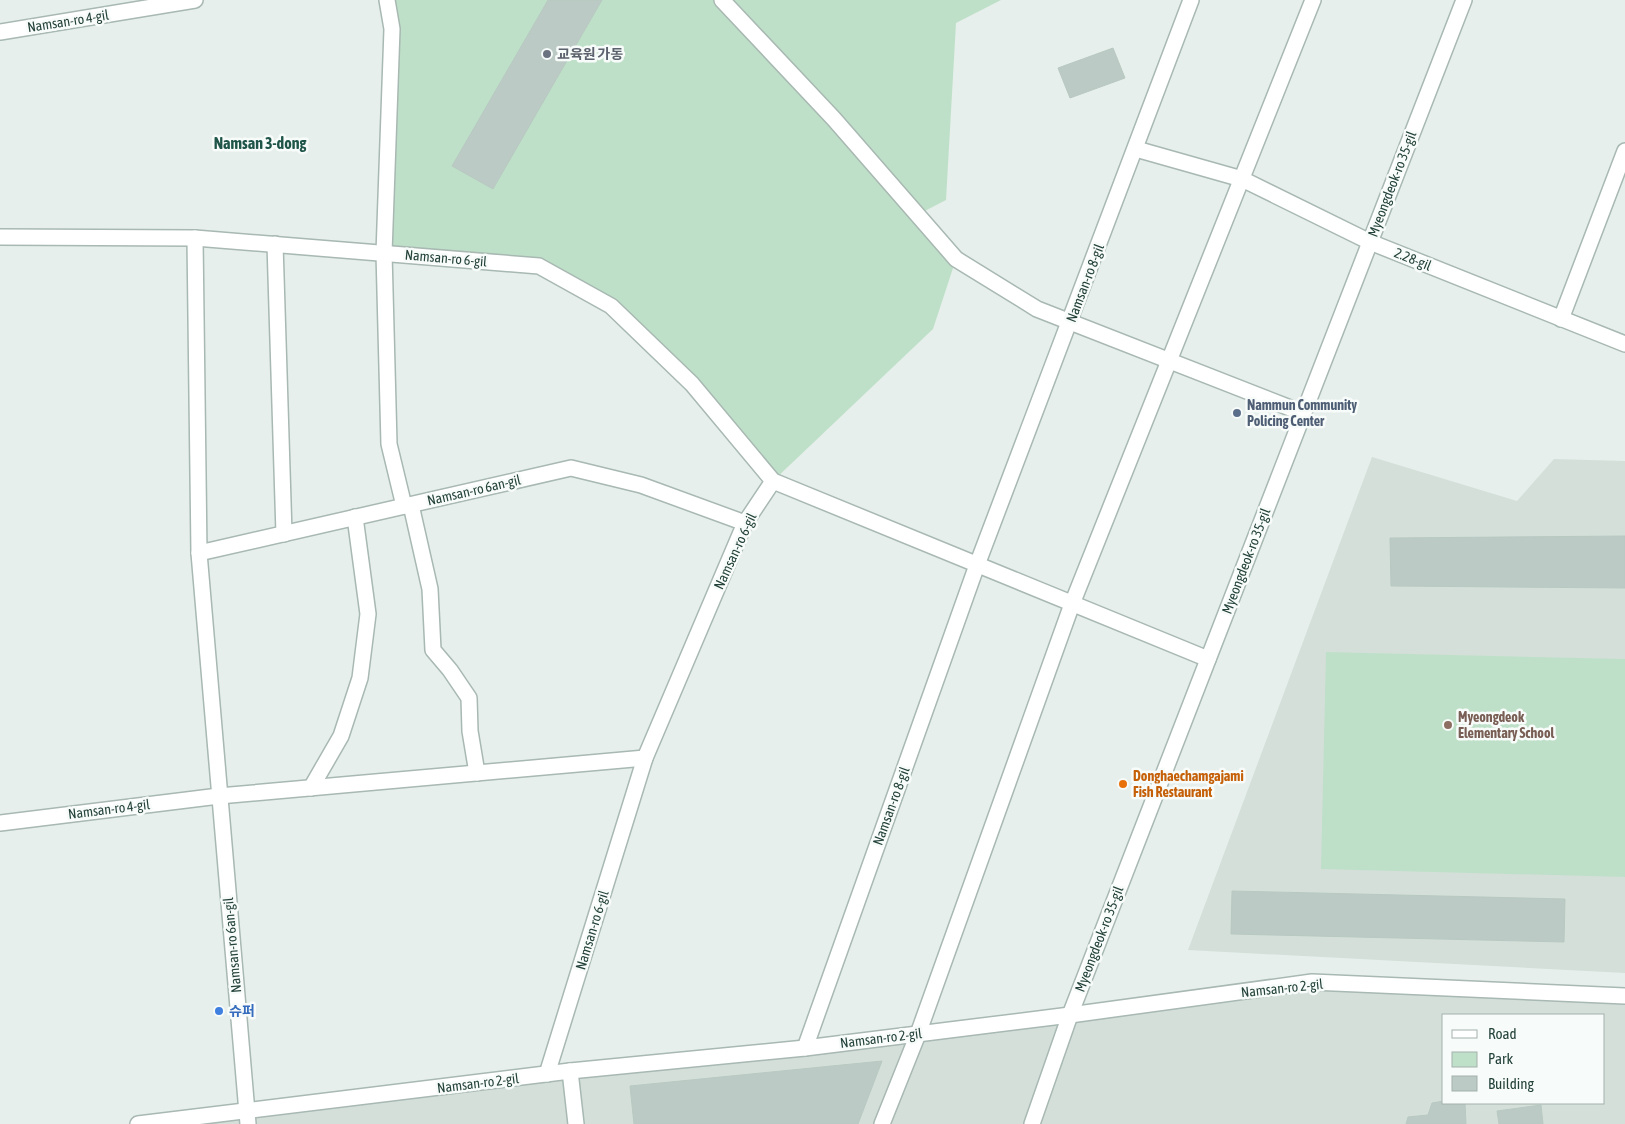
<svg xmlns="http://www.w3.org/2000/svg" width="1625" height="1124" font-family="'Asap Condensed','Noto Sans KR',sans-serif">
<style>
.built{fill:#d4dfda;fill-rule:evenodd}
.green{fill:#bfe0c8}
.building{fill:#bbcac4;stroke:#b8c9c2}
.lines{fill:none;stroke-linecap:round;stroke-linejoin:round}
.minor-casing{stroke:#a8b8b2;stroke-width:18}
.minor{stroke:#fff;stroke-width:15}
.worship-dot{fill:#6b7280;stroke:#f7fbf9;stroke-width:2}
.service-dot{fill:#5c6f8a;stroke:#f7fbf9;stroke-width:2}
.education-dot{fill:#8d6e63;stroke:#f7fbf9;stroke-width:2}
.food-dot{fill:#e8710a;stroke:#f7fbf9;stroke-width:2}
.shop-dot{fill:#3f7fe0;stroke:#f7fbf9;stroke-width:2}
.labels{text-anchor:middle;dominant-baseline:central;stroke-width:5;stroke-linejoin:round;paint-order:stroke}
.street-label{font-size:14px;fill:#24423a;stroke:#f7fbf9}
.worship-label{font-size:14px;font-weight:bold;fill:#5b616d;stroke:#f7fbf9;text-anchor:start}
.service-label{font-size:14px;font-weight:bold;fill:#4e5e75;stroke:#f7fbf9;text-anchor:start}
.education-label{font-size:14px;font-weight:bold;fill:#785e54;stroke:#f7fbf9;text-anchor:start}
.food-label{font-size:14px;font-weight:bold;fill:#c56008;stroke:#f7fbf9;text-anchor:start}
.shop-label{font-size:14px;font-weight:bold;fill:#366cbe;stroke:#f7fbf9;text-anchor:start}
.quarter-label{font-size:16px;font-weight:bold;fill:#1f5548;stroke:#f7fbf9}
</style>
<rect width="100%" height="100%" fill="#e6efeb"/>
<!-- built -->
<g class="built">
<polygon points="1372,457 1517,501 1554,459 1625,461 1625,973 1188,950"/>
<path d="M1312,982L1625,996V1124H138ZM1444,1015H1604V1103H1444Z"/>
</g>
<!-- green -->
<g class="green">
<polygon points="386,0 1001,0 956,23 946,200 917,215 956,259 933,329 773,481 611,306 539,266 384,253"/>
<polygon points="1326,652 1625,659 1625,877 1321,869"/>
</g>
<!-- building -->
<g class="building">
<polygon points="548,0 602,0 493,189 452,166"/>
<polygon points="1113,48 1125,78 1070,98 1058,68"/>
<polygon points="1625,536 1625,588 1391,586 1390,538"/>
<polygon points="1232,891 1565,899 1564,942 1231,934"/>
<polygon points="882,1061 858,1124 634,1124 630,1086"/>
<polygon points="1444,1101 1465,1103 1466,1124 1406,1124 1408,1117 1428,1115 1432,1103"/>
<polygon points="1541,1105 1543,1124 1499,1124 1497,1111"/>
</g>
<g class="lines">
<!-- minor casing -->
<g class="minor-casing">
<g id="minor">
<polyline points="387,0 392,29 384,253 389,444 404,506"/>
<polyline points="722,0 834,119 956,259 1037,309 1303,413"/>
<polyline points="0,32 195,0"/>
<polyline points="1136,149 1242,179 1370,242 1625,344"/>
<polyline points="0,237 195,238 539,266 611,306 692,384 773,481 1208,659"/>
<polyline points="195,238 199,553 248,1124"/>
<polyline points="275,244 284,534"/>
<polyline points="1561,319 1625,151"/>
<polyline points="411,505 430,589 433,650 450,670 469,698 470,731 477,773"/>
<polyline points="199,553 571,468 641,485 745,523"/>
<polyline points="311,788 341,736 360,678 368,614 355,517"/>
<polyline points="0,823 219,796 645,758"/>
<polyline points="805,1048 977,565 1191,0"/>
<polyline points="570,1071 576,1124"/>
<polyline points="547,1074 645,758 745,523 773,481"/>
<polyline points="138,1124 570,1071 805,1048 1070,1015 1312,982 1625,996"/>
<polyline points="882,1124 918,1034 1072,604 1313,0"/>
<polyline points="1032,1124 1070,1015 1464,0"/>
</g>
</g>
<!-- minor -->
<use href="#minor" class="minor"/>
</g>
<!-- markers -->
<circle class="worship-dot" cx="547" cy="54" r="5"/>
<circle class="service-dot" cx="1237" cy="413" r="5"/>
<circle class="education-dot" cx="1448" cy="725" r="5"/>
<circle class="food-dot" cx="1123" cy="784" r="5"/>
<circle class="shop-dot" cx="219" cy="1011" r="5"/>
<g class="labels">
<!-- street labels -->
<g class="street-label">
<text transform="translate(68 21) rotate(-9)">Namsan-ro 4-gil</text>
<text transform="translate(1392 184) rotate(-69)">Myeongdeok-ro 35-gil</text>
<text transform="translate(446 258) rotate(5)">Namsan-ro 6-gil</text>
<text transform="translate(1413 259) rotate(22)">2.28-gil</text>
<text transform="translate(1085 283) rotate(-69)">Namsan-ro 8-gil</text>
<text transform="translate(474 490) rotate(-13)">Namsan-ro 6an-gil</text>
<text transform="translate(735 551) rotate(-65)">Namsan-ro 6-gil</text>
<text transform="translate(1246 561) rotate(-69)">Myeongdeok-ro 35-gil</text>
<text transform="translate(891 806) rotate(-70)">Namsan-ro 8-gil</text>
<text transform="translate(109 809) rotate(-7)">Namsan-ro 4-gil</text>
<text transform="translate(592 930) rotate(-73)">Namsan-ro 6-gil</text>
<text transform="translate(1099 939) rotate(-69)">Myeongdeok-ro 35-gil</text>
<text transform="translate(232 945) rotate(-95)">Namsan-ro 6an-gil</text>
<text transform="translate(1282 988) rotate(-6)">Namsan-ro 2-gil</text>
<text transform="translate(881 1038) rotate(-7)">Namsan-ro 2-gil</text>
<text transform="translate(478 1083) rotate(-7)">Namsan-ro 2-gil</text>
</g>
<!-- worship labels -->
<g class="worship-label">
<text x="557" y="54">교육원 가동</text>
</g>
<!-- service labels -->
<g class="service-label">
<text x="1247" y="405">Nammun Community<tspan x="1247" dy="16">Policing Center</tspan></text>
</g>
<!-- education labels -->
<g class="education-label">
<text x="1458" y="717">Myeongdeok<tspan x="1458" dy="16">Elementary School</tspan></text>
</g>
<!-- food labels -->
<g class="food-label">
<text x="1133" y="776">Donghaechamgajami<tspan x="1133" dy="16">Fish Restaurant</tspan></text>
</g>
<!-- shop labels -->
<g class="shop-label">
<text x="229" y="1011">슈퍼</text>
</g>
<!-- quarter labels -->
<g class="quarter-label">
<text x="260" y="143">Namsan 3-dong</text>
</g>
</g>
<!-- legend -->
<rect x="1442" y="1014" width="162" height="90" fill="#f7fbf9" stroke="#a3b1ad"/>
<rect x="1452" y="1030" width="25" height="8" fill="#ffffff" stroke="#a3b1ad"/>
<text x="1488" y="1039" font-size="15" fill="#24423a">Road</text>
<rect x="1452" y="1052" width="25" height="15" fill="#bfe0c8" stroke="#a3b1ad"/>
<text x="1488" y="1064" font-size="15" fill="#24423a">Park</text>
<rect x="1452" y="1076" width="25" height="15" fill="#bbcac4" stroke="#a3b1ad"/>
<text x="1488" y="1089" font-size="15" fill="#24423a">Building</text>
</svg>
